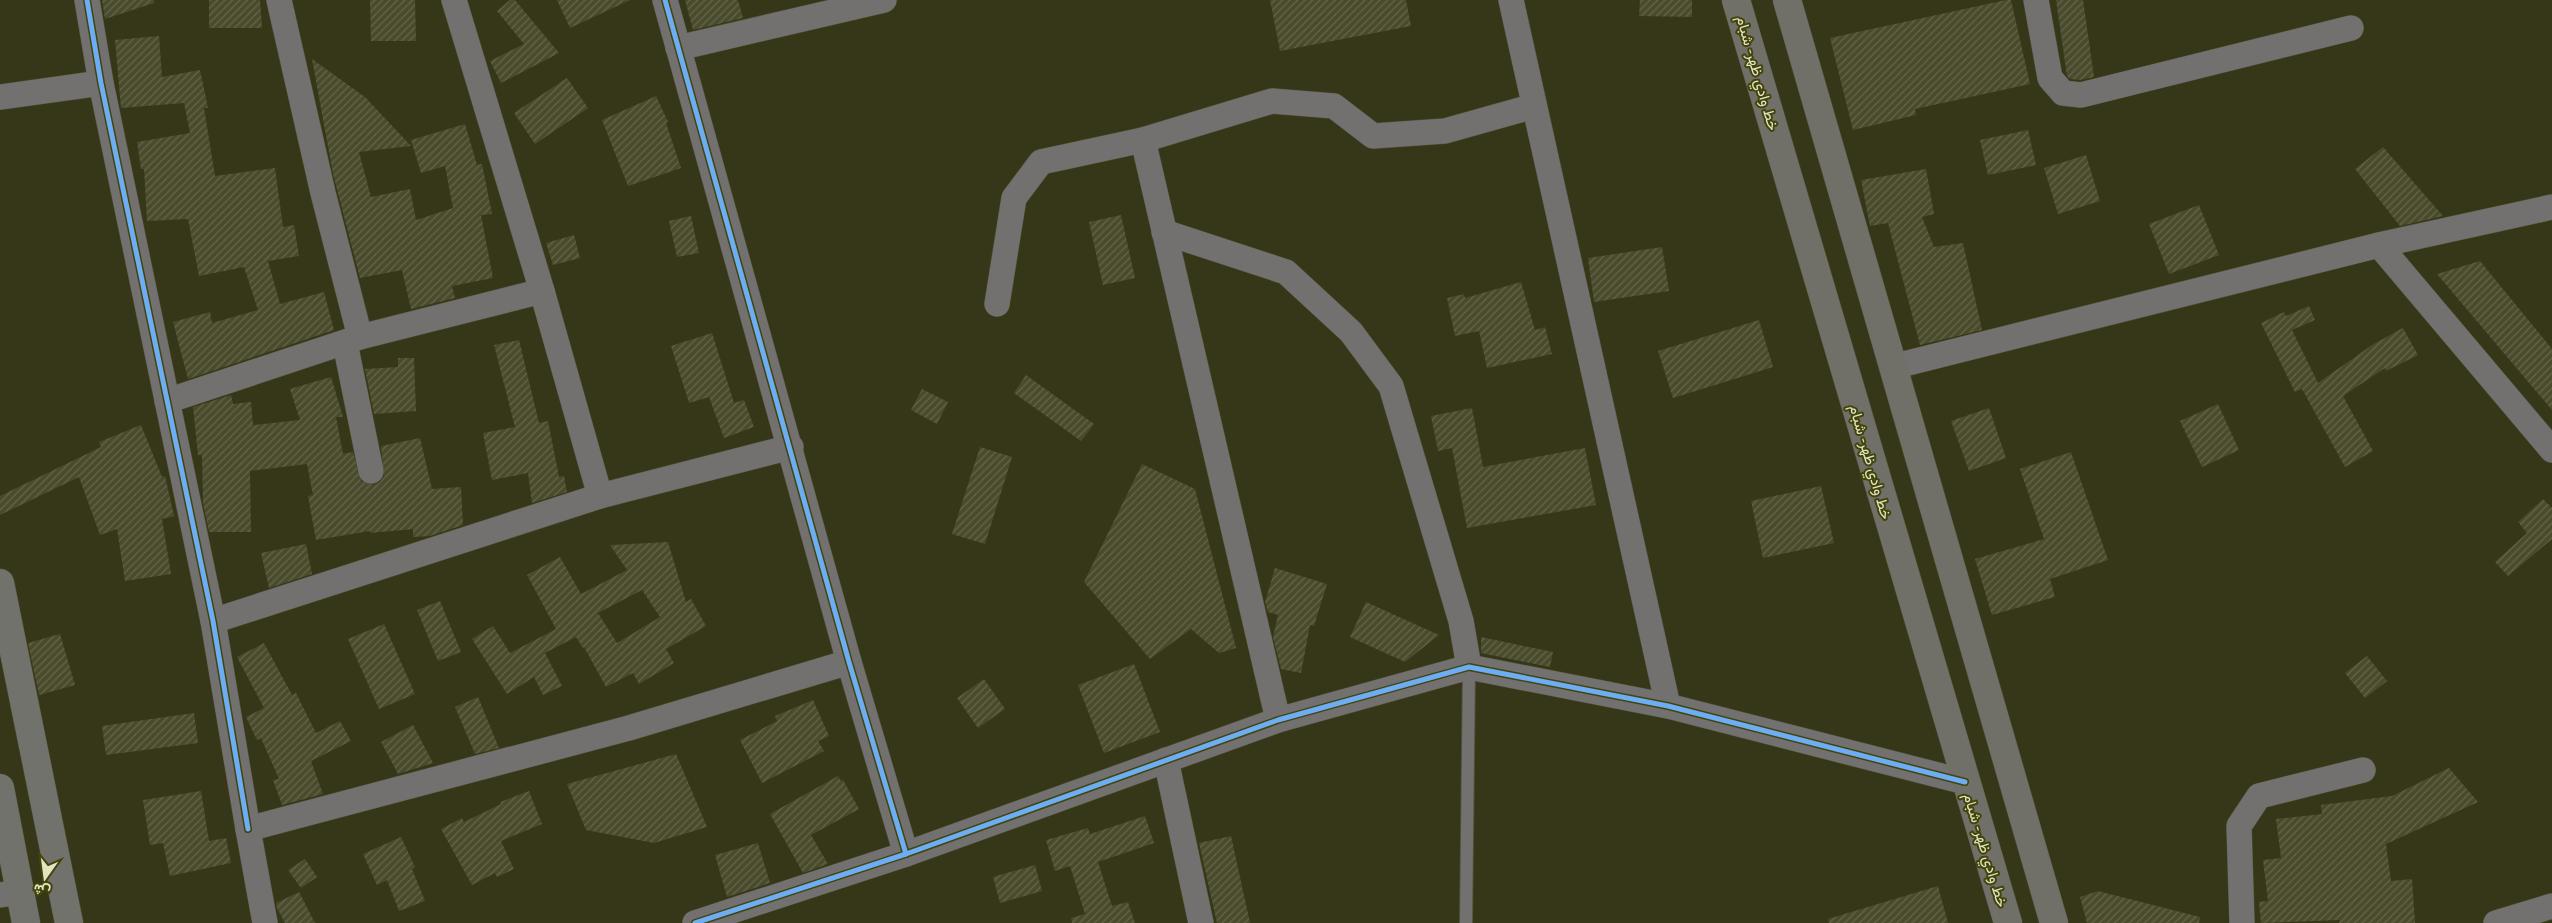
<svg xmlns="http://www.w3.org/2000/svg" width="2552" height="923" font-family="'Public Sans',Vazirmatn,sans-serif">
<style>
.building{fill:url(#building-hatch);fill-rule:evenodd}
.lines{fill:none;stroke-linecap:round;stroke-linejoin:round}
.lane-casing{stroke:#52543a;stroke-width:14}
.street-casing{stroke:#52543a;stroke-width:26}
.secondary-casing{stroke:#52543a;stroke-width:29}
.primary-casing{stroke:#52543a;stroke-width:29}
.lane{stroke:#727170;stroke-width:12}
.street{stroke:#727170;stroke-width:25}
.secondary{stroke:#72726d;stroke-width:28}
.primary{stroke:#706f68;stroke-width:28}
.cycleway-casing{stroke:#43440c;stroke-width:8}
.cycleway{stroke:#6dadf4;stroke-width:5}
.labels{text-anchor:middle;dominant-baseline:central;stroke-width:4;stroke-linejoin:round;paint-order:stroke}
.street-label{font-size:15px;fill:#e2e5c2;stroke:#43440c}
</style>
<defs>
<pattern id="building-hatch" width="6" height="6" patternUnits="userSpaceOnUse" patternTransform="scale(1.25)"><rect width="6" height="6" fill="#4a4b2d"/><path d="M-1 1l2-2M0 6l6-6M5 7l2-2" fill="none" stroke="#64654a"/></pattern>
</defs>
<rect width="100%" height="100%" fill="#363719"/>
<!-- building -->
<g class="building">
<polygon points="102,0 154,0 154,3 105,19"/>
<polygon points="209,0 260,0 262,28 209,28"/>
<polygon points="370,0 415,0 416,41 371,41"/>
<polygon points="510,0 515,0 559,53 501,83 490,61 524,44 497,11"/>
<polygon points="557,0 630,0 570,28"/>
<polygon points="685,0 738,0 743,18 693,30"/>
<polygon points="1270,0 1406,0 1411,26 1280,51"/>
<polygon points="1640,0 1692,0 1692,17 1639,16"/>
<polygon points="2006,0 2011,0 2030,84 1915,109 1916,115 1853,130 1830,38"/>
<polygon points="2056,0 2083,0 2094,77 2080,80 2070,79 2067,76"/>
<polygon points="159,36 162,77 200,70 208,108 204,108 215,176 275,168 283,227 294,225 299,256 268,261 280,304 324,292 334,330 188,379 173,322 210,312 212,323 258,310 244,267 199,276 188,219 147,221 144,169 141,169 137,142 190,133 184,103 121,108 115,40"/>
<polygon points="312,59 365,97 411,146 359,152 371,197 410,189 416,220 453,208 445,166 421,173 411,140 465,124 477,165 482,164 492,214 481,215 493,278 452,286 455,298 411,309 402,270 360,278 333,174"/>
<polygon points="567,78 588,108 535,144 514,113"/>
<polygon points="656,96 668,122 666,123 681,168 628,186 602,120"/>
<polygon points="2028,130 2036,165 1988,175 1980,140"/>
<polygon points="2383,147 2443,216 2400,226 2355,169"/>
<polygon points="2086,155 2100,201 2058,214 2044,168"/>
<polygon points="1926,169 1934,214 1922,217 1934,247 1963,243 1982,330 1920,345 1888,223 1870,226 1861,180"/>
<polygon points="2199,205 2219,255 2169,274 2149,224"/>
<polygon points="1121,215 1135,278 1103,285 1089,222"/>
<polygon points="691,216 699,253 677,257 669,221"/>
<polygon points="574,235 580,258 553,265 546,243"/>
<polygon points="1662,247 1669,291 1594,302 1588,258"/>
<polygon points="2480,261 2552,349 2552,410 2437,274"/>
<polygon points="1521,282 1535,330 1545,327 1552,354 1487,368 1479,331 1455,336 1447,298 1464,294 1465,298"/>
<polygon points="2309,306 2315,320 2292,330 2318,383 2372,345 2403,328 2418,355 2386,371 2385,368 2343,396 2373,451 2345,467 2302,389 2295,392 2261,323 2284,312 2286,316"/>
<polygon points="1759,320 1773,367 1673,398 1658,351"/>
<polygon points="712,333 734,403 744,400 754,427 724,438 709,397 689,403 671,346"/>
<polygon points="519,340 539,423 548,421 559,477 564,476 567,492 532,503 528,473 492,480 483,433 515,427 494,345"/>
<polygon points="398,358 414,358 416,411 374,414 365,369 398,367"/>
<polygon points="1026,375 1094,424 1081,441 1014,393"/>
<polygon points="331,377 343,417 336,417 343,454 353,452 361,481 373,485 380,482 384,476 381,446 420,438 432,489 461,487 463,525 430,536 413,537 413,529 370,533 370,531 316,540 308,496 313,495 307,464 250,471 251,532 209,532 203,503 202,455 198,455 193,407 231,395 233,404 251,402 253,425 300,420 290,389"/>
<polygon points="922,389 948,402 937,424 911,410"/>
<polygon points="2218,404 2239,450 2202,467 2180,421"/>
<polygon points="1472,408 1483,467 1585,448 1596,505 1467,528 1452,448 1438,451 1431,416"/>
<polygon points="1989,408 2006,458 1969,471 1951,421"/>
<polygon points="141,425 162,477 165,476 174,516 162,519 171,574 125,581 117,529 100,535 79,477 0,515 0,496 101,447 99,442"/>
<polygon points="980,447 1012,457 985,544 952,534"/>
<polygon points="2071,452 2108,560 2050,579 2055,597 1992,615 1975,559 2044,539 2020,469"/>
<polygon points="1142,464 1195,489 1236,648 1219,653 1191,629 1150,659 1084,582"/>
<polygon points="1821,486 1834,543 1763,558 1751,501"/>
<polygon points="2543,499 2552,508 2552,539 2508,576 2495,562 2527,533 2518,522"/>
<path d="M668,542L686,602L691,599L706,626L666,649L674,663L639,684L633,673L606,687L584,647L583,648L576,637L545,653L562,686L543,695L534,677L507,694L472,639L493,626L510,653L556,629L527,575L560,557L581,594L627,570L610,545ZM642,590L660,617L617,643L598,613Z"/>
<polygon points="306,544 312,574 269,588 261,553"/>
<polygon points="1275,568 1327,584 1314,626 1310,625 1301,673 1281,669 1273,637 1278,615 1268,612 1265,602"/>
<polygon points="440,601 461,652 438,661 417,610"/>
<polygon points="1366,602 1439,635 1405,662 1350,637"/>
<polygon points="384,624 415,694 379,709 348,639"/>
<polygon points="60,634 75,685 39,695 28,643"/>
<polygon points="1481,637 1553,652 1550,667 1481,653"/>
<polygon points="264,643 292,695 296,693 316,733 340,721 351,741 311,761 323,794 282,805 273,780 279,779 261,738 257,740 246,717 264,708 237,657"/>
<polygon points="2367,656 2387,681 2365,698 2345,673"/>
<polygon points="1134,664 1160,732 1104,753 1078,685"/>
<polygon points="984,679 1005,709 978,728 957,698"/>
<polygon points="478,697 499,748 475,754 455,707"/>
<polygon points="813,700 829,736 818,741 824,751 762,783 740,740 777,721 775,716"/>
<polygon points="194,713 198,743 106,755 102,726"/>
<polygon points="413,725 433,763 398,774 381,742"/>
<polygon points="676,754 707,827 654,843 586,830 567,784"/>
<polygon points="2449,768 2478,802 2386,844 2391,881 2412,879 2415,923 2339,923 2340,920 2261,923 2259,902 2268,901 2263,860 2281,858 2276,819 2322,814 2321,805 2392,796"/>
<polygon points="838,776 841,781 843,780 859,809 811,835 828,864 803,873 770,814"/>
<polygon points="201,791 209,841 226,838 231,863 170,876 163,843 150,845 143,800"/>
<polygon points="529,791 542,824 501,841 514,869 497,877 495,873 472,885 441,829 462,818 464,822 501,804 500,802"/>
<polygon points="1145,816 1154,843 1098,862 1112,906 1128,902 1135,923 1072,923 1071,918 1085,914 1070,866 1055,871 1046,840 1088,828 1090,834"/>
<polygon points="1231,836 1250,923 1217,923 1199,843"/>
<polygon points="401,837 415,867 412,869 425,901 399,911 387,880 377,885 363,854"/>
<polygon points="758,843 770,883 727,897 715,855"/>
<polygon points="305,859 317,877 301,888 288,870"/>
<polygon points="1035,865 1042,891 1000,903 993,877"/>
<polygon points="1938,886 1948,923 1829,923 1828,919"/>
<polygon points="2098,891 2200,917 2199,923 2087,923 2080,897"/>
<polygon points="299,892 315,923 285,923 277,908 276,903"/>
</g>
<g class="lines">
<!-- lane casing -->
<g class="lane-casing">
<polyline id="lane" points="1466,923 1469,667"/>
</g>
<!-- street casing -->
<g class="street-casing">
<g id="street">
<polyline points="87,0 101,83 213,621 248,829"/>
<polyline points="279,0 323,193 360,337 542,291 454,0"/>
<polyline points="665,0 849,662 906,854"/>
<polyline points="1511,0 1668,706"/>
<polyline points="2036,0 2050,78 2063,93 2081,95 2351,28"/>
<polyline points="678,48 884,0"/>
<polyline points="0,97 101,83"/>
<polyline points="1143,140 1278,720"/>
<polyline points="1164,232 1286,272 1351,332 1391,386 1461,621 1469,667"/>
<polyline points="2379,245 2552,450"/>
<polyline points="542,291 600,496 791,447"/>
<polyline points="997,304 1014,198 1041,162 1143,140 1272,101 1334,106 1373,136 1445,131 1527,108"/>
<polyline points="345,343 371,471"/>
<polyline points="1892,367 2379,245 2552,207"/>
<polyline points="167,401 360,337"/>
<polyline points="213,621 600,496"/>
<polyline points="1166,760 1201,923"/>
<polyline points="0,895 21,892"/>
<polyline points="265,923 248,829 629,728 849,662"/>
<polyline points="695,923 906,854 1278,720 1469,667 1668,706 1965,782"/>
<polyline points="2242,923 2239,826 2259,796 2363,770"/>
<polyline points="2496,923 2552,906"/>
</g>
</g>
<!-- secondary casing -->
<g class="secondary-casing">
<g id="secondary">
<polyline points="0,583 69,923"/>
<polyline points="0,788 26,923"/>
</g>
</g>
<!-- primary casing -->
<g class="primary-casing">
<g id="primary">
<polyline points="1736,0 2008,923"/>
<polyline points="1787,0 2054,923"/>
</g>
</g>
<!-- lane -->
<use href="#lane" class="lane"/>
<!-- street -->
<use href="#street" class="street"/>
<!-- secondary -->
<use href="#secondary" class="secondary"/>
<!-- primary -->
<use href="#primary" class="primary"/>
<!-- cycleway casing -->
<g class="cycleway-casing">
<g id="cycleway">
<polyline points="87,0 101,83 213,621 248,829"/>
<polyline points="665,0 849,662 906,854"/>
<polyline points="695,923 906,854 1278,720 1469,667 1668,706 1965,782"/>
</g>
</g>
<!-- cycleway -->
<use href="#cycleway" class="cycleway"/>
</g>
<g class="labels">
<!-- street labels -->
<g class="street-label">
<text transform="translate(1758 73) rotate(74)">خط وادي ظهر - شبام</text>
<text transform="translate(1871 462) rotate(74)">خط وادي ظهر - شبام</text>
<text transform="translate(1986 850) rotate(73)">خط وادي ظهر - شبام</text>
</g>
</g>
<!-- north arrow -->
<g transform="translate(45 878) rotate(194)" stroke="#43440c" stroke-width="4" paint-order="stroke">
<path d="M0-4L9 19L0 12L-9 19Z" fill="#e2e5c2"/>
<text y="-8" font-size="14" font-weight="bold" text-anchor="middle" fill="#e2e5c2">ش</text>
</g>
</svg>
